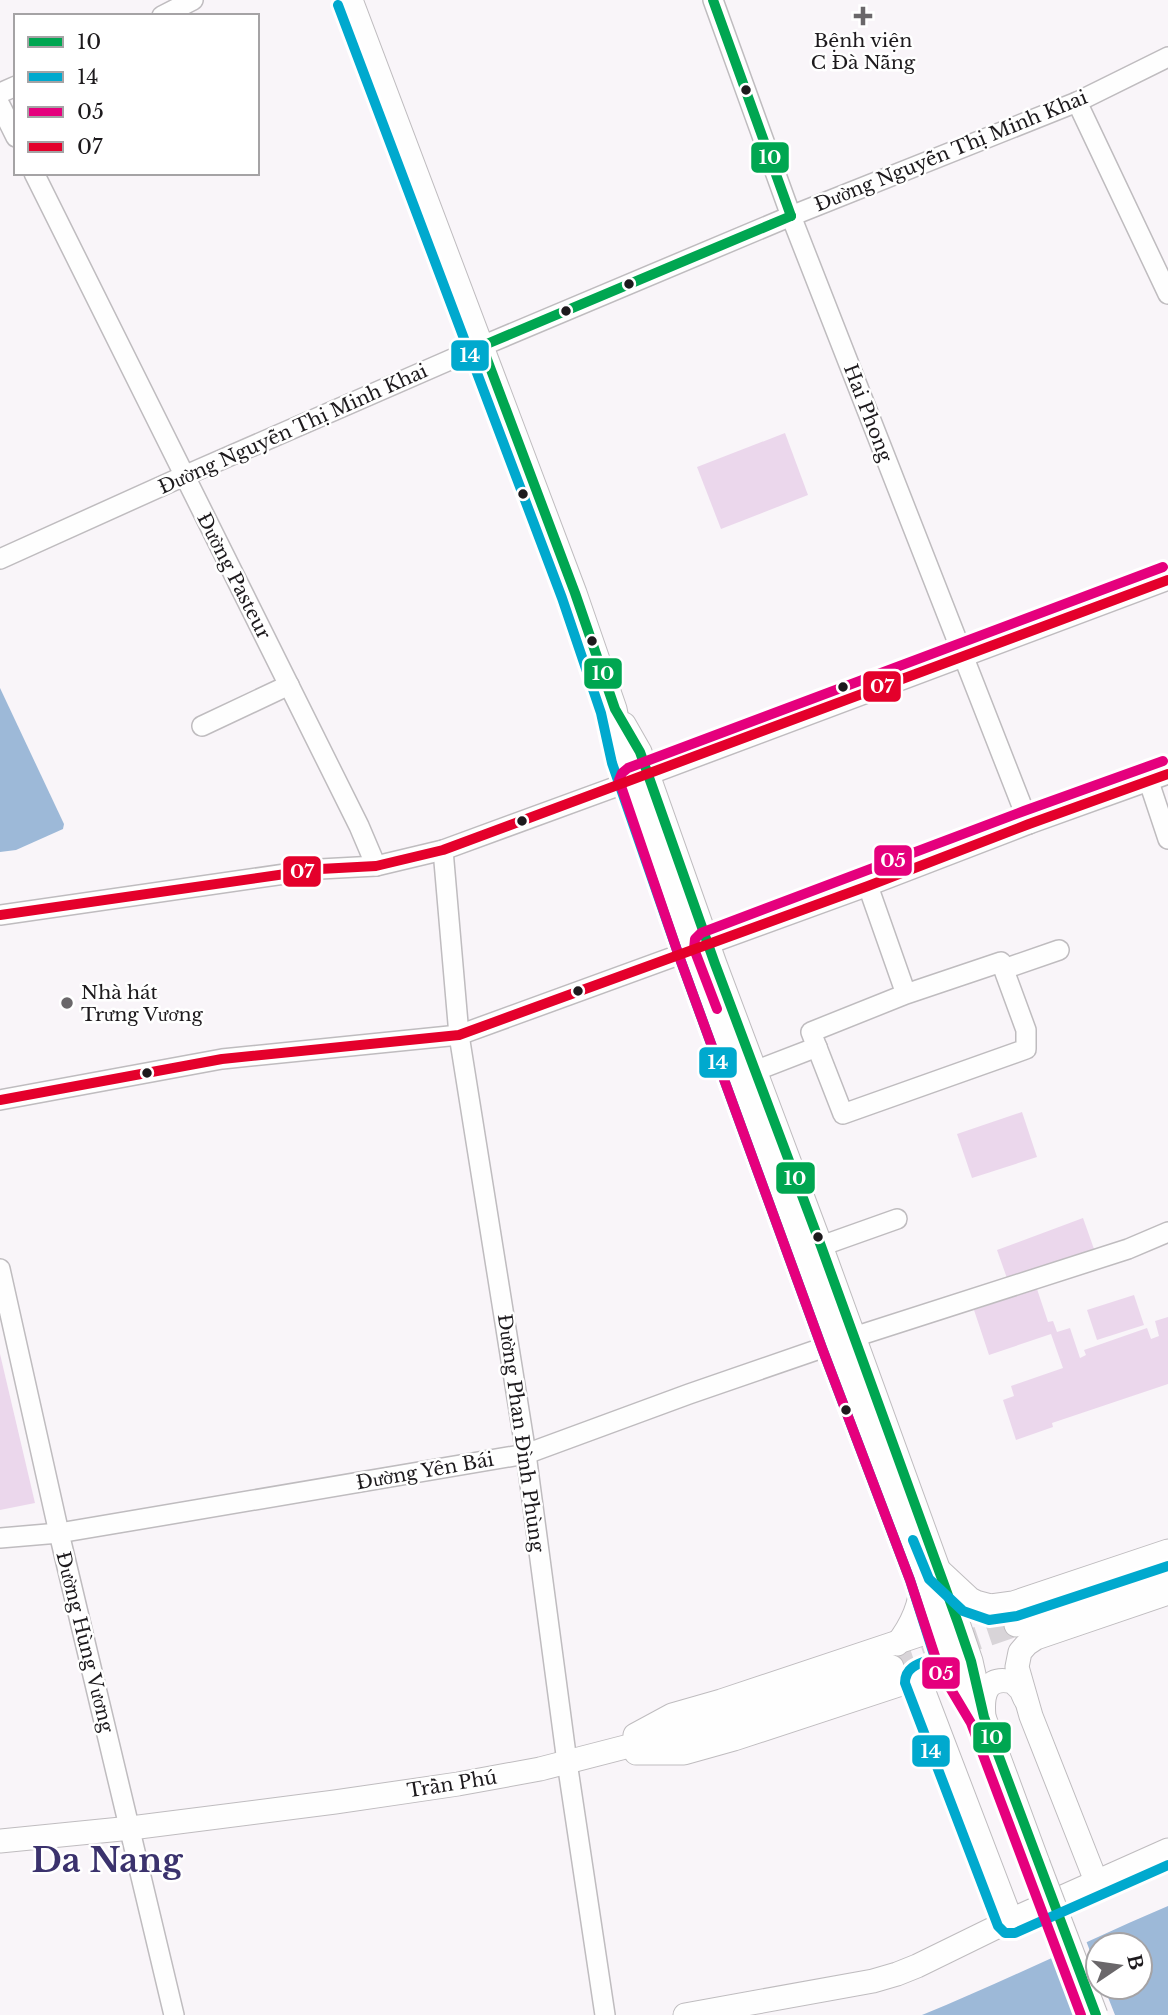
<svg xmlns="http://www.w3.org/2000/svg" width="1168" height="2015" font-family="'Libre Baskerville',serif">
<style>
.green{fill:#ebd7ec}
.water{fill:#9db9d8;fill-rule:evenodd}
.pier{fill:#f9f5f9}
.lines{fill:none;stroke-linecap:round;stroke-linejoin:round}
.major-tunnel{stroke:#d8d4d8;stroke-width:23;stroke-dasharray:23 11;stroke-linecap:butt}
.minor-casing{stroke:#bfbcbf;stroke-width:22}
.major-casing{stroke:#bfbcbf;stroke-width:25}
.minor{stroke:#fefefe;stroke-width:19}
.major{stroke:#fefefe;stroke-width:23}
.major-bridge-casing{stroke:#bfbcbf;stroke-width:25;stroke-linecap:butt}
.major-bridge{stroke:#fefefe;stroke-width:23}
.bus-1-casing{stroke:#fff;stroke-width:16}
.bus-2-casing{stroke:#fff;stroke-width:16}
.bus-3-casing{stroke:#fff;stroke-width:16}
.bus-4-casing{stroke:#fff;stroke-width:16}
.bus-1{stroke:#00a651;stroke-width:10}
.bus-2{stroke:#00a9ce;stroke-width:10}
.bus-3{stroke:#e5007d;stroke-width:10}
.bus-4{stroke:#e4002b;stroke-width:10}
.poi-dot{fill:#6a676a;stroke:#fff;stroke-width:2.5}
.bus-dot{fill:#1d1a1d;stroke:#fff;stroke-width:2.5}
.labels{text-anchor:middle;dominant-baseline:central;stroke-width:5;stroke-linejoin:round;paint-order:stroke}
.poi-label{font-size:19px;fill:#1d1a1d;stroke:#fff}
.street-label{font-size:19px;fill:#1d1a1d;stroke:#fff}
.town-label{font-size:33px;font-weight:bold;fill:#3b326d;stroke:#fff}
.line-badge{stroke:#fff;stroke-width:2.5}
.badge-label{font-size:19px;text-anchor:middle;font-weight:bold;fill:#fff}
</style>
<rect width="100%" height="100%" fill="#f9f5f9"/>
<!-- green -->
<g class="green">
<polygon points="785,433 808,495 721,529 697,467"/>
<polygon points="1022,1112 1037,1157 972,1178 957,1134"/>
<polygon points="1083,1218 1094,1249 1008,1281 997,1250"/>
<polygon points="1037,1289 1048,1322 1053,1321 1057,1332 1070,1328 1080,1358 1086,1355 1084,1350 1147,1328 1151,1339 1159,1336 1155,1321 1168,1317 1168,1384 1052,1423 1053,1427 1016,1440 1003,1400 1014,1396 1011,1386 1063,1368 1051,1334 989,1355 974,1310"/>
<polygon points="1134,1295 1144,1325 1097,1340 1087,1310"/>
<polygon points="0,1354 35,1503 0,1510"/>
</g>
<!-- water -->
<g class="water">
<polygon points="0,688 64,824 63,829 16,850 0,852"/>
<path d="M1168,1906V2015H922C1005,1981 1086,1941 1168,1906ZM1098,1945H1140V1987H1098Z"/>
</g>
<!-- pier -->
<polygon class="pier" points="1085,1938 1098,1972 1098,1987 1104,1987 1115,2015 1075,2015 1052,1953"/>
<g class="lines">
<!-- major-tunnel -->
<polyline class="major-tunnel" points="892,1667 1016,1625"/>
<!-- minor casing -->
<g class="minor-casing">
<g id="minor">
<polyline points="713,0 791,216 1029,824"/>
<polyline points="162,16 193,0"/>
<polyline points="0,93 16,86"/>
<polyline points="1077,102 1168,294"/>
<polyline points="0,105 16,137"/>
<polyline points="34,173 359,826 376,866"/>
<polyline points="0,559 184,476 482,346 791,216 1077,102 1168,57"/>
<polyline points="202,726 289,685"/>
<polyline points="1149,782 1168,839"/>
<polyline points="443,850 459,1035 526,1454 567,1762 605,2015"/>
<polyline points="868,886 906,994 1001,962 1026,1030 1026,1049 843,1114 811,1032 906,994"/>
<polyline points="0,915 320,869 376,866 443,850 648,775 1168,580"/>
<polyline points="1004,969 1059,950"/>
<polyline points="755,1071 817,1047"/>
<polyline points="0,1100 222,1059 459,1035 868,886 1029,824 1168,774"/>
<polyline points="821,1246 897,1219"/>
<polyline points="0,1269 59,1533 174,2015"/>
<polyline points="0,1538 59,1533 526,1454 689,1394 854,1337 1128,1249 1168,1232"/>
</g>
</g>
<!-- major casing -->
<g class="major-casing">
<g id="major">
<polyline points="351,0 575,593 615,709 625,758 684,925 692,951 835,1343 923,1575 953,1667 984,1717"/>
<polyline points="624,724 640,752 715,964 821,1246 958,1623 971,1661 979,1697"/>
<polyline points="941,1572 970,1599 976,1602 991,1606 1013,1603 1168,1551"/>
<polyline points="1016,1625 1168,1572"/>
<path d="M897,1644C912,1625 921,1605 922,1580"/>
<polyline points="919,1679 1011,1920"/>
<path d="M1025,1699L1021,1690L1013,1682C985,1675 982,1696 984,1717L1038,1863"/>
<polyline points="635,1735 672,1715 721,1701 940,1628"/>
<polyline points="636,1753 684,1753 734,1739 953,1667"/>
<polyline points="0,1841 131,1828 335,1802 458,1784 540,1769 726,1721 892,1667"/>
<polyline points="1096,1881 1031,1716 1017,1667 1020,1652 1027,1644 1036,1638 1168,1593"/>
<polyline points="685,2015 873,1981 897,1974 917,1966 1011,1920 1168,1850"/>
</g>
</g>
<!-- minor -->
<use href="#minor" class="minor"/>
<!-- major -->
<use href="#major" class="major"/>
<!-- major-bridge casing -->
<g class="major-bridge-casing">
<polyline id="major-bridge" points="1038,1863 1096,2015"/>
</g>
<!-- major-bridge -->
<use href="#major-bridge" class="major-bridge"/>
<!-- bus-1 casing -->
<g class="bus-1-casing">
<g id="bus-1">
<polyline points="713,0 791,216"/>
<polyline points="482,346 575,593 615,709 640,752 715,964 821,1246 958,1623 971,1661 984,1717 1096,2015"/>
<polyline points="482,346 791,216"/>
</g>
</g>
<!-- bus-2 casing -->
<g class="bus-2-casing">
<g id="bus-2">
<path d="M338,5L562,598L601,713L612,763L679,956L822,1348L910,1580L935,1658C922,1663 905,1665 905,1683L998,1926L1005,1933H1015L1168,1865"/>
<polyline points="913,1540 929,1579 963,1611 989,1620 1017,1616 1168,1566"/>
</g>
</g>
<!-- bus-3 casing -->
<g class="bus-3-casing">
<g id="bus-3">
<polyline points="717,1009 694,949 695,939 701,933 1024,811 1163,761"/>
<polyline points="1081,2015 971,1723 940,1671 910,1580 822,1348 679,956 619,780 622,773 628,768 1163,567"/>
</g>
</g>
<!-- bus-4 casing -->
<g class="bus-4-casing">
<g id="bus-4">
<polyline points="0,915 320,869 376,866 443,850 1168,580"/>
<polyline points="0,1100 222,1059 459,1035 868,886 1029,824 1168,774"/>
</g>
</g>
<!-- bus-1 -->
<use href="#bus-1" class="bus-1"/>
<!-- bus-2 -->
<use href="#bus-2" class="bus-2"/>
<!-- bus-3 -->
<use href="#bus-3" class="bus-3"/>
<!-- bus-4 -->
<use href="#bus-4" class="bus-4"/>
</g>
<!-- markers -->
<g class="poi-dot">
<path d="M859.5 5.5h7v7h7v7h-7v7h-7v-7h-7v-7h7z"/>
<circle cx="67" cy="1003" r="7"/>
</g>
<g class="bus-dot">
<circle cx="746" cy="90" r="6"/>
<circle cx="629" cy="284" r="6"/>
<circle cx="566" cy="311" r="6"/>
<circle cx="523" cy="494" r="6"/>
<circle cx="592" cy="641" r="6"/>
<circle cx="843" cy="687" r="6"/>
<circle cx="522" cy="821" r="6"/>
<circle cx="578" cy="991" r="6"/>
<circle cx="147" cy="1073" r="6"/>
<circle cx="818" cy="1237" r="6"/>
<circle cx="846" cy="1410" r="6"/>
</g>
<g class="labels">
<!-- poi labels -->
<g class="poi-label">
<text x="863" y="40">Bệnh viện<tspan x="863" dy="22">C Đà Nẵng</tspan></text>
<text x="81" y="992" text-anchor="start">Nhà hát<tspan x="81" dy="22">Trưng Vương</tspan></text>
</g>
<!-- street labels -->
<g class="street-label">
<text transform="translate(951 151) rotate(-22)">Đường Nguyễn Thị Minh Khai</text>
<text transform="translate(868 413) rotate(69)">Hai Phong</text>
<text transform="translate(293 429) rotate(-24)">Đường Nguyễn Thị Minh Khai</text>
<text transform="translate(234 576) rotate(63)">Đường Pasteur</text>
<text transform="translate(521 1433) rotate(82)">Đường Phan Đình Phùng</text>
<text transform="translate(425 1471) rotate(-10)">Đường Yên Bái</text>
<text transform="translate(85 1642) rotate(76)">Đường Hùng Vương</text>
<text transform="translate(452 1784) rotate(-9)">Trần Phú</text>
</g>
<!-- town labels -->
<g class="town-label">
<text x="107" y="1860">Da Nang</text>
</g>
</g>
<g class="line-badge">
<rect x="750" y="141" width="40" height="33" rx="7" fill="#00a651"/>
<rect x="450" y="339" width="40" height="33" rx="7" fill="#00a9ce"/>
<rect x="583" y="657" width="40" height="33" rx="7" fill="#00a651"/>
<rect x="862" y="670" width="40" height="33" rx="7" fill="#e4002b"/>
<rect x="873" y="844" width="40" height="33" rx="7" fill="#e5007d"/>
<rect x="282" y="855" width="40" height="33" rx="7" fill="#e4002b"/>
<rect x="698" y="1046" width="40" height="33" rx="7" fill="#00a9ce"/>
<rect x="775" y="1161" width="41" height="34" rx="7" fill="#00a651"/>
<rect x="921" y="1656" width="40" height="34" rx="7" fill="#e5007d"/>
<rect x="972" y="1721" width="40" height="33" rx="7" fill="#00a651"/>
<rect x="911" y="1734" width="40" height="34" rx="7" fill="#00a9ce"/>
</g>
<g class="badge-label">
<text x="770" y="164">10</text>
<text x="470" y="362">14</text>
<text x="603" y="680">10</text>
<text x="882" y="693">07</text>
<text x="893" y="867">05</text>
<text x="302" y="878">07</text>
<text x="718" y="1069">14</text>
<text x="795" y="1185">10</text>
<text x="941" y="1680">05</text>
<text x="992" y="1744">10</text>
<text x="931" y="1758">14</text>
</g>
<!-- legend -->
<rect x="14" y="14" width="245" height="161" fill="#ffffff" stroke="#a5a3a5" stroke-width="2"/>
<rect x="28" y="37" width="35" height="10" fill="#00a651" stroke="#a5a3a5" stroke-width="2"/>
<text x="77" y="49" font-size="21" fill="#1d1a1d">10</text>
<rect x="28" y="72" width="35" height="10" fill="#00a9ce" stroke="#a5a3a5" stroke-width="2"/>
<text x="77" y="84" font-size="21" fill="#1d1a1d">14</text>
<rect x="28" y="107" width="35" height="10" fill="#e5007d" stroke="#a5a3a5" stroke-width="2"/>
<text x="77" y="119" font-size="21" fill="#1d1a1d">05</text>
<rect x="28" y="142" width="35" height="10" fill="#e4002b" stroke="#a5a3a5" stroke-width="2"/>
<text x="77" y="154" font-size="21" fill="#1d1a1d">07</text>
<!-- north arrow -->
<g transform="translate(1119 1966) rotate(77)"><circle r="33" fill="#ffffff" stroke="#a5a3a5" stroke-width="2"/>
<path d="M0-5L12 26L0 18L-12 26Z" fill="#6a676a"/>
<text y="-10" font-size="19" font-weight="bold" text-anchor="middle" fill="#1d1a1d">B</text>
</g>
</svg>
